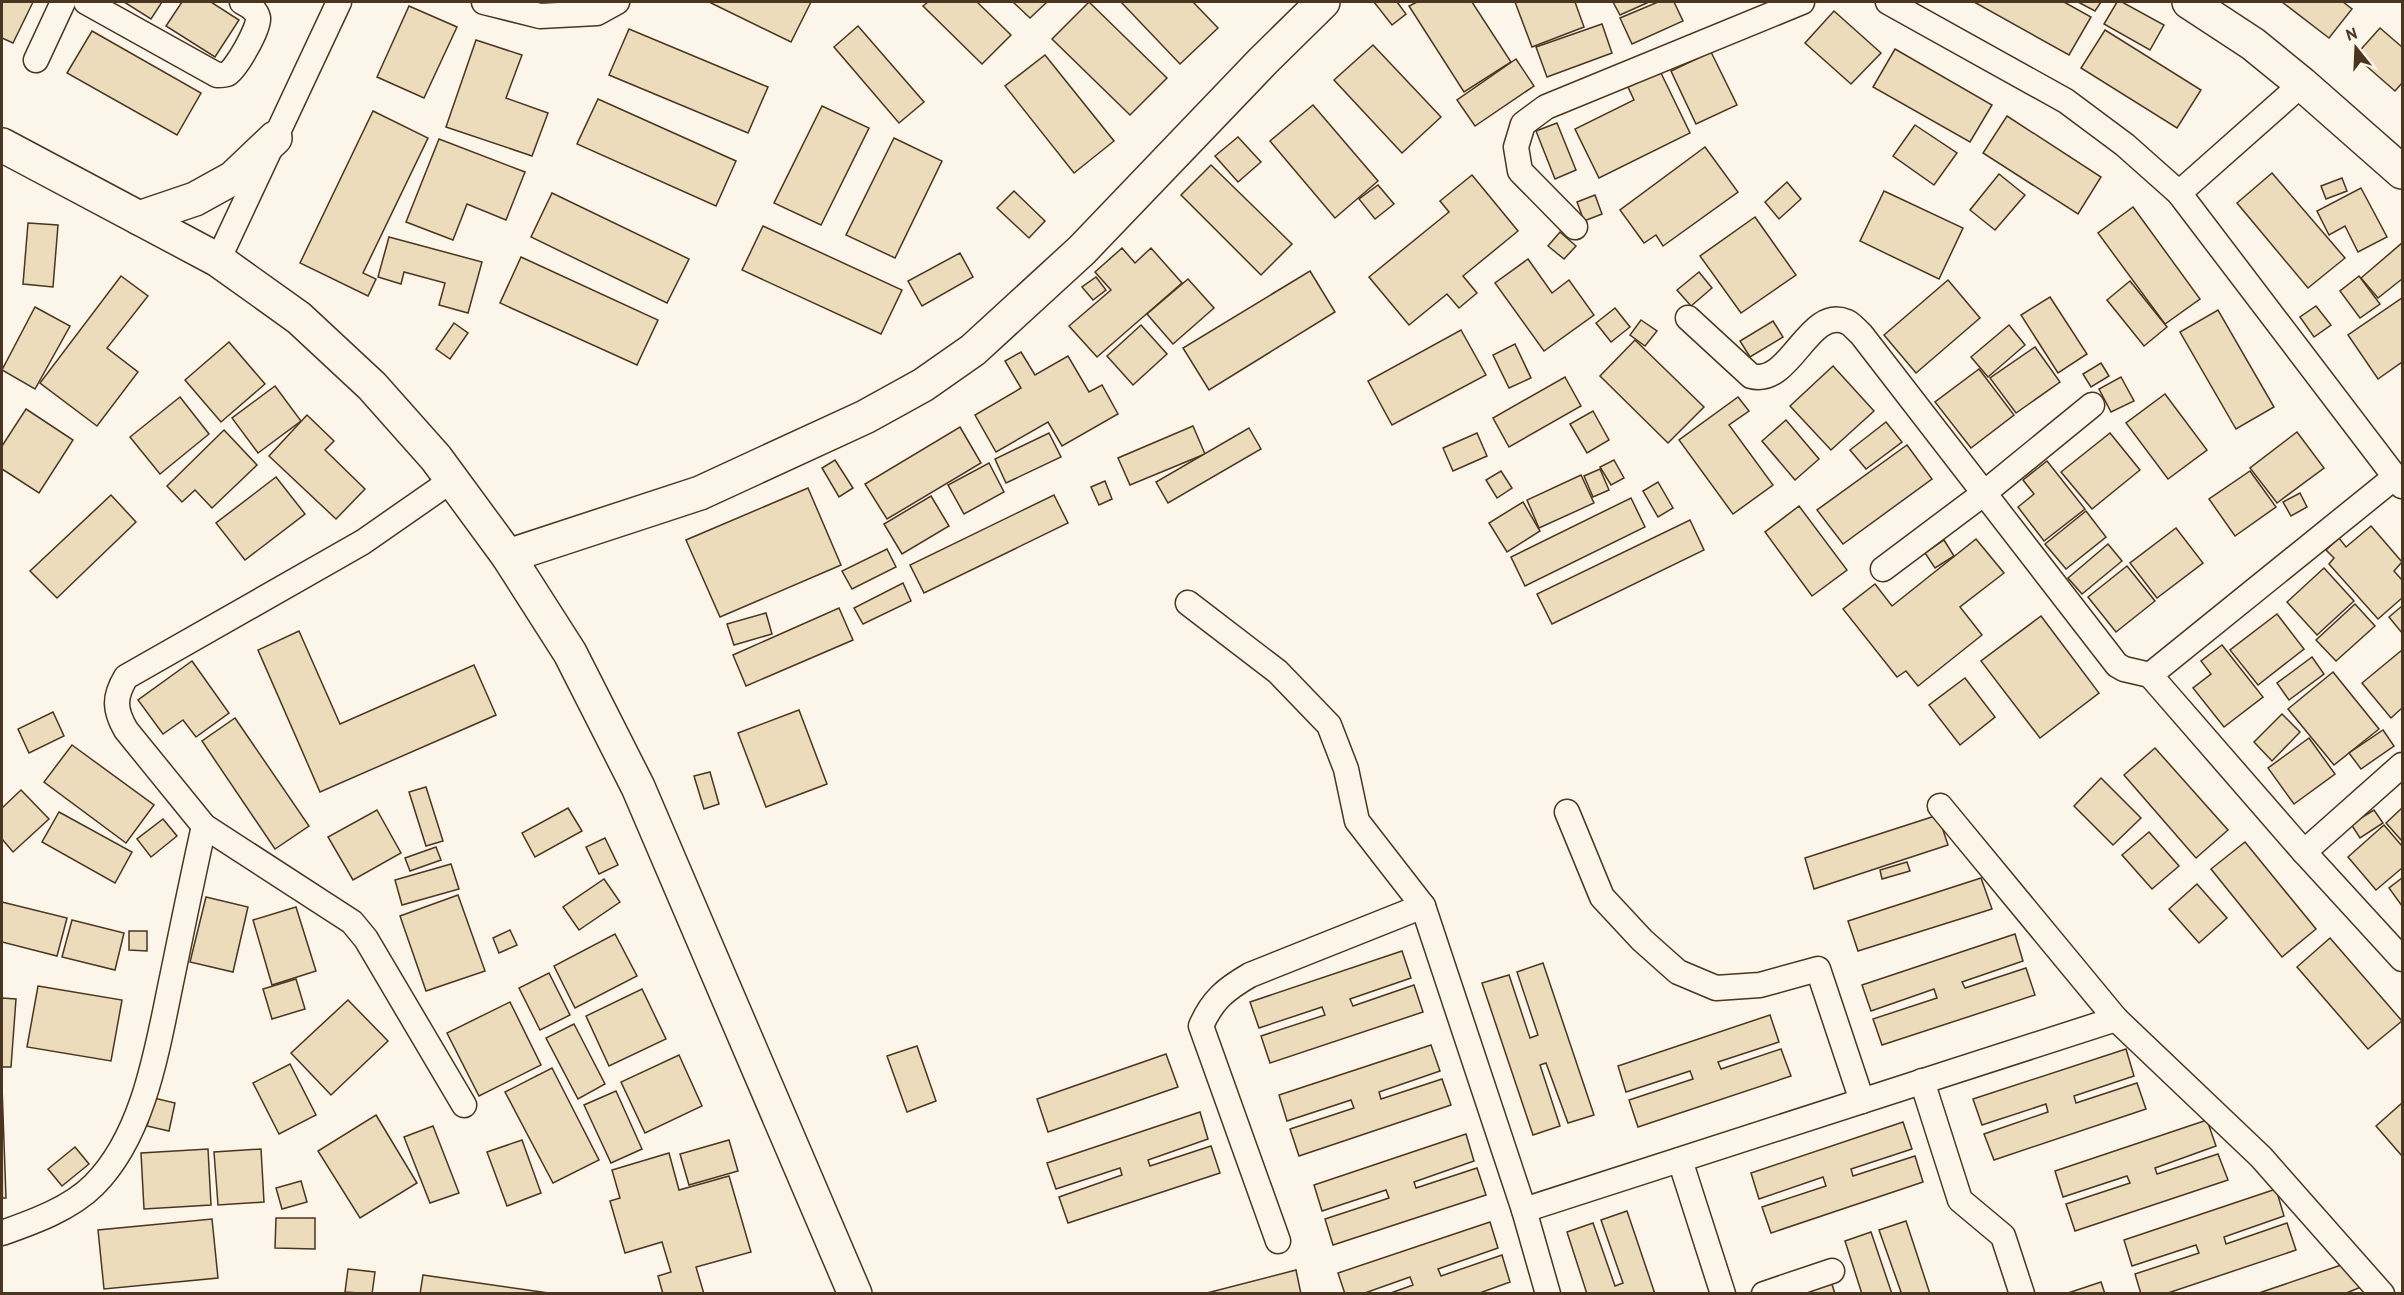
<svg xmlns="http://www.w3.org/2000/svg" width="2404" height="1295" font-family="'PT Sans',sans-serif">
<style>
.building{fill:#ecdcbc;stroke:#4a3520;stroke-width:1.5}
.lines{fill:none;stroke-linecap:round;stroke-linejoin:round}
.street-casing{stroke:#4a3520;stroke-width:27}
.secondary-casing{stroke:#4a3520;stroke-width:36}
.street{stroke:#fbf6e9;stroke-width:24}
.secondary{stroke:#fbf6e9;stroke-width:33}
</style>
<rect width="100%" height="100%" fill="#fbf6e9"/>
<!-- building -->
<g class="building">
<polygon points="2,2 33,2 13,43 2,38"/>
<polygon points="124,2 162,2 151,19"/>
<polygon points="182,2 211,2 239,20 215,57 166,26"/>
<polygon points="709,2 811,2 791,42"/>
<polygon points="928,2 977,2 1011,35 982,64 923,6"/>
<polygon points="1013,2 1047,2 1030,18"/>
<polygon points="1089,2 1167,78 1130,115 1052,39"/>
<polygon points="1121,2 1193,2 1218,28 1180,64"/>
<polygon points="1374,2 1397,2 1406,14 1392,25"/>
<polygon points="1417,2 1472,2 1511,62 1464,92 1409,6"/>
<polygon points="1515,2 1575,2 1584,27 1532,47"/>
<polygon points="1613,2 1649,2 1620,15"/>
<polygon points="1658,2 1674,2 1683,21 1632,44 1620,18"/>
<polygon points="1974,2 2064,2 2091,17 2069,55"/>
<polygon points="2078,2 2101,2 2095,11"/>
<polygon points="2117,2 2122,2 2164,25 2150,50 2104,24"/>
<polygon points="2282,2 2343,2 2352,9 2329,38"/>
<polygon points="409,6 457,27 424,98 377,77"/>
<polygon points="1834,11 1881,53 1851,84 1805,43"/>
<polygon points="1602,24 1612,53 1547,77 1536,47"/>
<polygon points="858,26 924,102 899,123 834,47"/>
<polygon points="2380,28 2402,47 2402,83 2395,91 2355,56"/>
<polygon points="629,29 768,87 748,133 609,75"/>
<polygon points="2105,30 2201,90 2177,128 2081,68"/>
<polygon points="92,31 201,93 177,135 67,73"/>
<polygon points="476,40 522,55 506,98 548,113 532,156 446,127"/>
<polygon points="1373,45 1441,117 1402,153 1334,80"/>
<polygon points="1895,49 1992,105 1970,142 1873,87"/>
<polygon points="1711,52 1737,105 1696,124 1671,71"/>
<polygon points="1045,55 1114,141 1074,173 1005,86"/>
<polygon points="1516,59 1534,86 1475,126 1457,100"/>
<polygon points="1660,71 1690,133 1599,178 1575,129 1634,100 1628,87"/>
<polygon points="598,99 736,161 716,206 577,144"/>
<polygon points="1313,105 1378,181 1335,218 1270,141"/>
<polygon points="822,106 869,128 821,225 774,203"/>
<polygon points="373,111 428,138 363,273 376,279 368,296 300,263"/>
<polygon points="2007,116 2101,177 2078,214 1983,153"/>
<polygon points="1557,123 1576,170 1555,179 1536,131"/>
<polygon points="1915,125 1957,153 1934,185 1893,156"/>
<polygon points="1238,137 1261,162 1238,182 1215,156"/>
<polygon points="894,138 942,161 895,258 846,235"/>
<polygon points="439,139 525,172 506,220 467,204 453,240 406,222"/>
<polygon points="1705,147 1738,192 1663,246 1656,235 1644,243 1620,210"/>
<polygon points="1211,165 1292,244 1261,275 1181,195"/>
<polygon points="2272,173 2345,258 2308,288 2237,203"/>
<polygon points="1999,174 2025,195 1995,230 1970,210"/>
<polygon points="1472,175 1518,231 1463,276 1477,293 1459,308 1447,294 1409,325 1369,277 1449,212 1440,201"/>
<polygon points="2342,178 2347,191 2326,199 2321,186"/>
<polygon points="1787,182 1801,199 1779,219 1765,202"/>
<polygon points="1378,185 1394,204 1375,219 1359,199"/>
<polygon points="2361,188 2387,237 2358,252 2345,226 2329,235 2317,211"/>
<polygon points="1014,191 1045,221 1029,238 997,208"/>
<polygon points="1884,191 1963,228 1939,279 1860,241"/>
<polygon points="552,193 689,259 667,303 531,237"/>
<polygon points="1595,195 1602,214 1584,221 1577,202"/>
<polygon points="2133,207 2200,299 2165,324 2098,233"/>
<polygon points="1755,217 1796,275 1741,313 1700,256"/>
<polygon points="28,223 58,225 53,287 23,284"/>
<polygon points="763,226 902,290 881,334 742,270"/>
<polygon points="1560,232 1576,246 1564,259 1548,246"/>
<polygon points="389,237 482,262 468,313 439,305 445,283 404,272 401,284 378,277"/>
<polygon points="2402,243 2402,279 2378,298 2361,278"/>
<polygon points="1122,248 1135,263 1151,248 1182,283 1097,357 1069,326 1111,290 1095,272"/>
<polygon points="960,253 973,277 922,306 908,281"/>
<polygon points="521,257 658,320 637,365 500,303"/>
<polygon points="1528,259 1552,293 1569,280 1594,315 1544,351 1495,283"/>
<polygon points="1310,271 1335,312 1209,390 1183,348"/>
<polygon points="1699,272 1712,288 1691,306 1677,290"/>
<polygon points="121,276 148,296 107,348 138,372 97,426 40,383"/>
<polygon points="2359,276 2380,304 2360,318 2340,291"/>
<polygon points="1096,277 1106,290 1093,300 1082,287"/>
<polygon points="1188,279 1214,308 1173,344 1147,314"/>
<polygon points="1948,280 1980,318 1916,373 1884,335"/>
<polygon points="2130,281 2167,327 2144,346 2107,300"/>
<polygon points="2050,297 2087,354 2058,373 2021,315"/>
<polygon points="2402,298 2402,362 2378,379 2348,335"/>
<polygon points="2316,306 2331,325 2314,337 2300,317"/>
<polygon points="35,307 70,326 35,389 2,370"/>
<polygon points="1615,308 1630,327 1611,342 1596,323"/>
<polygon points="2218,310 2274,407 2236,429 2180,332"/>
<polygon points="1641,320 1657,331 1645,346 1630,335"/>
<polygon points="1773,321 1783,337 1750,357 1740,341"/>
<polygon points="454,323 468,333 450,359 436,349"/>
<polygon points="1141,325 1167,354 1133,385 1107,356"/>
<polygon points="2009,325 2025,345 1988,377 1971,357"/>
<polygon points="1461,330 1486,375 1392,425 1368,381"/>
<polygon points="1635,340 1704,407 1668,443 1600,376"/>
<polygon points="229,342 265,384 221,422 185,380"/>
<polygon points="1515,344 1531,378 1509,388 1493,355"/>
<polygon points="2035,347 2060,382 2016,413 1990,378"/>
<polygon points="1021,352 1035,375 1068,356 1089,392 1102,385 1118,414 1062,446 1048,422 996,452 975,415 1021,388 1005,361"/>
<polygon points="2101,363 2109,376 2091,387 2083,374"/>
<polygon points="1833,366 1874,411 1831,450 1790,406"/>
<polygon points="1979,369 2014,415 1971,448 1935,402"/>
<polygon points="1565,377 1581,406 1509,447 1493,418"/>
<polygon points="2121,377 2134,401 2111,412 2099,389"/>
<polygon points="275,386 301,421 258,453 232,418"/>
<polygon points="2165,394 2207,450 2168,479 2126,423"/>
<polygon points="180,397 209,434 160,474 130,437"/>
<polygon points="1738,397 1749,411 1729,425 1773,485 1733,514 1679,440"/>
<polygon points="26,409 73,440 39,493 2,469 2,446"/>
<polygon points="1593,411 1609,440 1587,453 1570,424"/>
<polygon points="307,415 334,441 325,450 365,489 336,519 269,456"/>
<polygon points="1786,420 1819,459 1795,480 1762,441"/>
<polygon points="1886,422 1902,442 1866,469 1850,450"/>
<polygon points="1193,426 1205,454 1130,485 1118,458"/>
<polygon points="960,427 981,463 887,519 865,484"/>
<polygon points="1249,428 1261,449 1168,503 1156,482"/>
<polygon points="224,430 257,465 212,508 195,490 182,502 167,486"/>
<polygon points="2297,432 2324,468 2277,503 2250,468"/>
<polygon points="1049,433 1061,457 1006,483 995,459"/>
<polygon points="1477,433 1487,456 1453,471 1443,448"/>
<polygon points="2110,433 2140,470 2092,509 2061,472"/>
<polygon points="1907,445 1932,479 1843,544 1817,510"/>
<polygon points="835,460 853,488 839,497 822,468"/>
<polygon points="1614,460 1624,478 1611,485 1600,467"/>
<polygon points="2047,461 2085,509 2044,541 2018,507 2034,494 2023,480"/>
<polygon points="989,463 1004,492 964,514 948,485"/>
<polygon points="1600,469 1609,490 1593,497 1584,476"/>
<polygon points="1501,471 1512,488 1497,498 1486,480"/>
<polygon points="2250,471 2276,507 2235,536 2209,499"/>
<polygon points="1581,475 1594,503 1539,528 1527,500"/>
<polygon points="276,477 305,514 245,560 216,523"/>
<polygon points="1105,481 1112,499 1099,505 1091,487"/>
<polygon points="1658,482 1673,508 1658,517 1643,491"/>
<polygon points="808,488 841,565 720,617 686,540"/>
<polygon points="2300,493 2307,507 2291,516 2283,502"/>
<polygon points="111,495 136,522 57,598 30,571"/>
<polygon points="1054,495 1068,523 924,593 910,565"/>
<polygon points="931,496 949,526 902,554 884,524"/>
<polygon points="1631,498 1645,527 1525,586 1511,557"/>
<polygon points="1523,502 1540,531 1507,552 1489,523"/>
<polygon points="1799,506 1847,570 1812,596 1765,532"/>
<polygon points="2086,511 2106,537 2066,569 2045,544"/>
<polygon points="1690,520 1704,550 1552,624 1537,594"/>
<polygon points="2371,526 2402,562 2394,571 2402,580 2402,598 2378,619 2329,564 2334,558 2326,550 2339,538 2346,547"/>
<polygon points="2176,528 2203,563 2157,598 2130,563"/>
<polygon points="1976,539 2004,573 1960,607 1982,635 1918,686 1906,671 1897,677 1843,609 1875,584 1892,606"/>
<polygon points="1944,540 1954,556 1935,568 1925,553"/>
<polygon points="2108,544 2122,561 2082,594 2068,578"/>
<polygon points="887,549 896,567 852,589 842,571"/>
<polygon points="2127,566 2155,601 2116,632 2088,597"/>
<polygon points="2324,568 2354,601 2317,635 2287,602"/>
<polygon points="903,583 911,601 863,624 854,608"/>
<polygon points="2355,604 2375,626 2336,661 2316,640"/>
<polygon points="2402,606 2402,633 2389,617"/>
<polygon points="839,608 853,640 746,686 733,655"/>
<polygon points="766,613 772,634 734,645 727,624"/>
<polygon points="2277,614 2304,649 2258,685 2230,650"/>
<polygon points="2041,616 2099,693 2040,738 1981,661"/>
<polygon points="299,631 340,724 474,665 496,715 320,792 258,650"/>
<polygon points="2222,645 2263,697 2224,727 2193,688 2211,674 2201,661"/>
<polygon points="2402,650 2402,708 2391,718 2362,683"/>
<polygon points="2312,657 2324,674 2289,700 2277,683"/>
<polygon points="192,661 229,713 196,737 183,720 163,734 138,700"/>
<polygon points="2333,672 2379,729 2334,765 2288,709"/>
<polygon points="1965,678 1995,717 1960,745 1929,705"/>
<polygon points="799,710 827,784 766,807 738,733"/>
<polygon points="53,712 64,736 29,753 18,729"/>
<polygon points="2282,714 2300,732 2272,761 2254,742"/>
<polygon points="235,718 309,826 275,849 202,741"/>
<polygon points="2383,730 2394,746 2361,769 2349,753"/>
<polygon points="2309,738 2335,774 2294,804 2268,768"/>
<polygon points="72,745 154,805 126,843 44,782"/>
<polygon points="2155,748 2228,830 2196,858 2124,775"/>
<polygon points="710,772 719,804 704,809 694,776"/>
<polygon points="2101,778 2141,818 2113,845 2074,806"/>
<polygon points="426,787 443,841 426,846 409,792"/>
<polygon points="21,790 49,819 13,852 2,839 2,808"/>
<polygon points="568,808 582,831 535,857 522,833"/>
<polygon points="2402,808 2402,841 2386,823"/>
<polygon points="377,810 401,853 353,880 328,837"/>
<polygon points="2374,810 2383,823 2360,838 2351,824"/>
<polygon points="59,812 132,852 115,883 42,842"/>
<polygon points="1938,815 1948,845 1814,889 1805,858"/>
<polygon points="163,819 177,836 151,857 137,839"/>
<polygon points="2384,825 2402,846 2402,868 2376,890 2348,857"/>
<polygon points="2149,832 2179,866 2152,889 2122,855"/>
<polygon points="605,838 618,865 599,874 586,847"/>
<polygon points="2245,842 2316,929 2282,957 2211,869"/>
<polygon points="436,847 441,860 410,871 405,858"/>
<polygon points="1907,862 1910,871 1882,879 1880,870"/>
<polygon points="451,864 459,889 402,905 395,880"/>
<polygon points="1981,878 1992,909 1858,951 1848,921"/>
<polygon points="2402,878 2402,906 2389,888"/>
<polygon points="604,879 620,902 579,930 563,907"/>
<polygon points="2197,884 2227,918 2199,943 2169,909"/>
<polygon points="458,895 485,971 426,991 400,916"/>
<polygon points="206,897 248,907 233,972 190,962"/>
<polygon points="2,902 67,918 57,956 2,942"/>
<polygon points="296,907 316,971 272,985 253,920"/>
<polygon points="72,920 124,933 115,970 62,957"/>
<polygon points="510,930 517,945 499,953 493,938"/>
<polygon points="129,931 147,931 147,951 129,950"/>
<polygon points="615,934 637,976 575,1008 554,966"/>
<polygon points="2015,934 2023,961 1962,982 1965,988 2026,968 2035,995 1882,1045 1873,1019 1937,998 1934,989 1871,1011 1862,985"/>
<polygon points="2330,938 2402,1021 2368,1049 2297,967"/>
<polygon points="1402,951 1411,978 1350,999 1353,1006 1414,985 1423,1012 1270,1063 1261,1036 1325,1015 1322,1007 1259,1028 1250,1002"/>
<polygon points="1543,963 1594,1115 1568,1123 1546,1063 1540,1065 1560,1126 1533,1135 1482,983 1509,975 1530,1038 1538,1035 1517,972"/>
<polygon points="549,973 570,1015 540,1030 519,988"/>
<polygon points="296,979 305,1009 272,1019 263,989"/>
<polygon points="38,986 122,1000 111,1061 27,1047"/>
<polygon points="642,989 666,1039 609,1066 586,1016"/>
<polygon points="2,998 16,999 11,1067 2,1067"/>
<polygon points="348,1000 388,1041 331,1095 291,1053"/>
<polygon points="510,1002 541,1065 479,1096 447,1033"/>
<polygon points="1770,1015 1779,1042 1718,1062 1721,1069 1781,1049 1791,1076 1638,1127 1629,1100 1693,1079 1690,1071 1626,1092 1618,1066"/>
<polygon points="574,1024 605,1084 578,1099 546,1038"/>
<polygon points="1431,1045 1440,1071 1379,1092 1381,1099 1442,1079 1451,1105 1299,1156 1290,1129 1354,1108 1351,1100 1287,1121 1279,1095"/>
<polygon points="917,1046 936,1101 907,1112 887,1056"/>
<polygon points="2126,1049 2134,1076 2074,1096 2076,1103 2137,1083 2146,1109 1994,1160 1984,1134 2048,1112 2046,1104 1982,1125 1973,1099"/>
<polygon points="1166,1054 1178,1087 1048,1132 1037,1099"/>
<polygon points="679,1055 702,1106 645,1133 621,1082"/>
<polygon points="290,1064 316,1115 279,1134 253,1083"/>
<polygon points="552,1068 599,1160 553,1183 505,1092"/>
<polygon points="2,1086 6,1198 2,1198"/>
<polygon points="616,1091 642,1149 611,1163 584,1105"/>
<polygon points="154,1098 175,1103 169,1131 147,1126"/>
<polygon points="2402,1103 2402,1156 2376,1126"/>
<polygon points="1200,1112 1208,1139 1148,1160 1150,1166 1211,1146 1220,1173 1068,1223 1059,1197 1122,1175 1120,1168 1056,1189 1047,1163"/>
<polygon points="376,1115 417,1183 360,1218 318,1151"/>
<polygon points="2207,1120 2216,1146 2155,1168 2157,1174 2218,1154 2228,1180 2075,1231 2066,1204 2130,1183 2127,1176 2063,1197 2055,1171"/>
<polygon points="1903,1122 1912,1149 1851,1169 1853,1176 1915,1156 1923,1182 1771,1233 1762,1207 1826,1186 1823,1177 1759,1199 1751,1173"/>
<polygon points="433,1126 459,1193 430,1203 404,1137"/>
<polygon points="1466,1134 1474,1161 1414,1182 1416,1188 1477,1168 1486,1195 1333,1245 1325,1219 1389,1198 1386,1190 1322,1211 1314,1185"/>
<polygon points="522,1140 541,1193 507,1206 487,1152"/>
<polygon points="729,1140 738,1171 689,1185 680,1154"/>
<polygon points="75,1147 89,1164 62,1186 48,1169"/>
<polygon points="208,1149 211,1205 144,1209 141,1153"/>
<polygon points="261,1149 264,1202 218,1205 214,1152"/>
<polygon points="669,1153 679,1190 729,1176 751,1252 696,1267 704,1294 663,1294 658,1276 671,1272 662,1242 625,1253 610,1201 620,1198 612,1170"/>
<polygon points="301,1181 307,1202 282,1209 276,1188"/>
<polygon points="2276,1189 2284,1216 2224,1237 2226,1244 2287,1223 2296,1250 2165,1294 2141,1294 2135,1274 2199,1253 2196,1245 2132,1266 2124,1240"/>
<polygon points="1627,1211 1655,1294 1587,1294 1567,1232 1593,1223 1615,1286 1623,1283 1601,1220"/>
<polygon points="276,1218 315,1218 315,1249 275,1248"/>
<polygon points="212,1219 218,1278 104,1289 98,1230"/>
<polygon points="1906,1221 1930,1294 1897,1294 1901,1292 1879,1230"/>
<polygon points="1490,1222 1498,1248 1438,1269 1441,1276 1502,1255 1510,1282 1477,1294 1388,1294 1413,1285 1410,1277 1362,1294 1345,1294 1338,1273"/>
<polygon points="1871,1232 1892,1294 1862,1294 1845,1241"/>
<polygon points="2353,1261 2361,1287 2344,1294 2256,1294"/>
<polygon points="348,1269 375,1272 372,1294 345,1292"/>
<polygon points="1296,1270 1301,1294 1203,1294"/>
<polygon points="423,1275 556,1294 420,1294"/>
<polygon points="1831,1281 1835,1294 1793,1294"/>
<polygon points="2101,1282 2105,1294 2065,1294"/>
</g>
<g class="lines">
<!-- street casing -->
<g class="street-casing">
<g id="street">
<path d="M86,2L217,75C220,75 225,75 227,74C235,71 260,27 258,18C256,9 249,6 242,2"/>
<polyline points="484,2 540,16 597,13 617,2"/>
<polyline points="1888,2 2066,101 2125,145 2179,193 2402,486"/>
<polyline points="36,60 63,2"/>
<polyline points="2179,193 2302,84"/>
<polyline points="1575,227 1520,171 1516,147 1523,124 1546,107 1802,2"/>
<polyline points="218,260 339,2"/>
<path d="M1688,318L1751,376C1791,387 1808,305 1847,322C1852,324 1857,331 1861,334L2117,665L2124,669L2150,675L2304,852L2402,959"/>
<path d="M452,480L363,542L126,677C114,697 114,709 126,730L204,826L352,922L366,939L464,1105"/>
<polyline points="1883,569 1983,494 2092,405"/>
<polyline points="1188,603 1278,672 1329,725 1346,769 1357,821 1423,906 1524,1210 1548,1294"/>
<polyline points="2150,675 2395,477"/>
<polyline points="1940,806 2116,1019 2261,1157 2382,1294"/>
<polyline points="1567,812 1602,897 1642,940 1678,972 1716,988 1760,985 1818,969 1862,1101"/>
<polyline points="2304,852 2402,765"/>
<polyline points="1922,1081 1960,1200 2003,1236 2022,1294"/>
<polyline points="1680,1160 1723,1294"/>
<polyline points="1524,1210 2116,1019"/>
<path d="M2,1233C33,1222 70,1209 94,1185C146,1133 158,1043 173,973C183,924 193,875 204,826"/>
<path d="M1278,1241L1201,1026C1212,1000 1226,989 1250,975L1423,906"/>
<polyline points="1764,1294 1832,1271"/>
</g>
</g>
<!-- secondary casing -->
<g class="secondary-casing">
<g id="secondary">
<polyline points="2189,2 2253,44 2302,84 2402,172"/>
<polyline points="2,145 218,260 299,318 372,386 436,458 508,556 570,653 638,787 855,1294"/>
<polyline points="139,218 195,199 233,178 275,138"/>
<polyline points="508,556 700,493 865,417 923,385 973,350 1082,250 1263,61 1323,2"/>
</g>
</g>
<!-- street -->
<use href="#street" class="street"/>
<!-- secondary -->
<use href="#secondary" class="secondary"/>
</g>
<!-- border -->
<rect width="2404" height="1295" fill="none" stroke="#4a3520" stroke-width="6"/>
<!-- north arrow -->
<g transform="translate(2356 48) rotate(342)" stroke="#fbf6e9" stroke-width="4.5" paint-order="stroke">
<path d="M0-4.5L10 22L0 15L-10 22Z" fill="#4a3520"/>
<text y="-9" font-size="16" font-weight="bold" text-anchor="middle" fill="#4a3520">N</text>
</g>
</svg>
